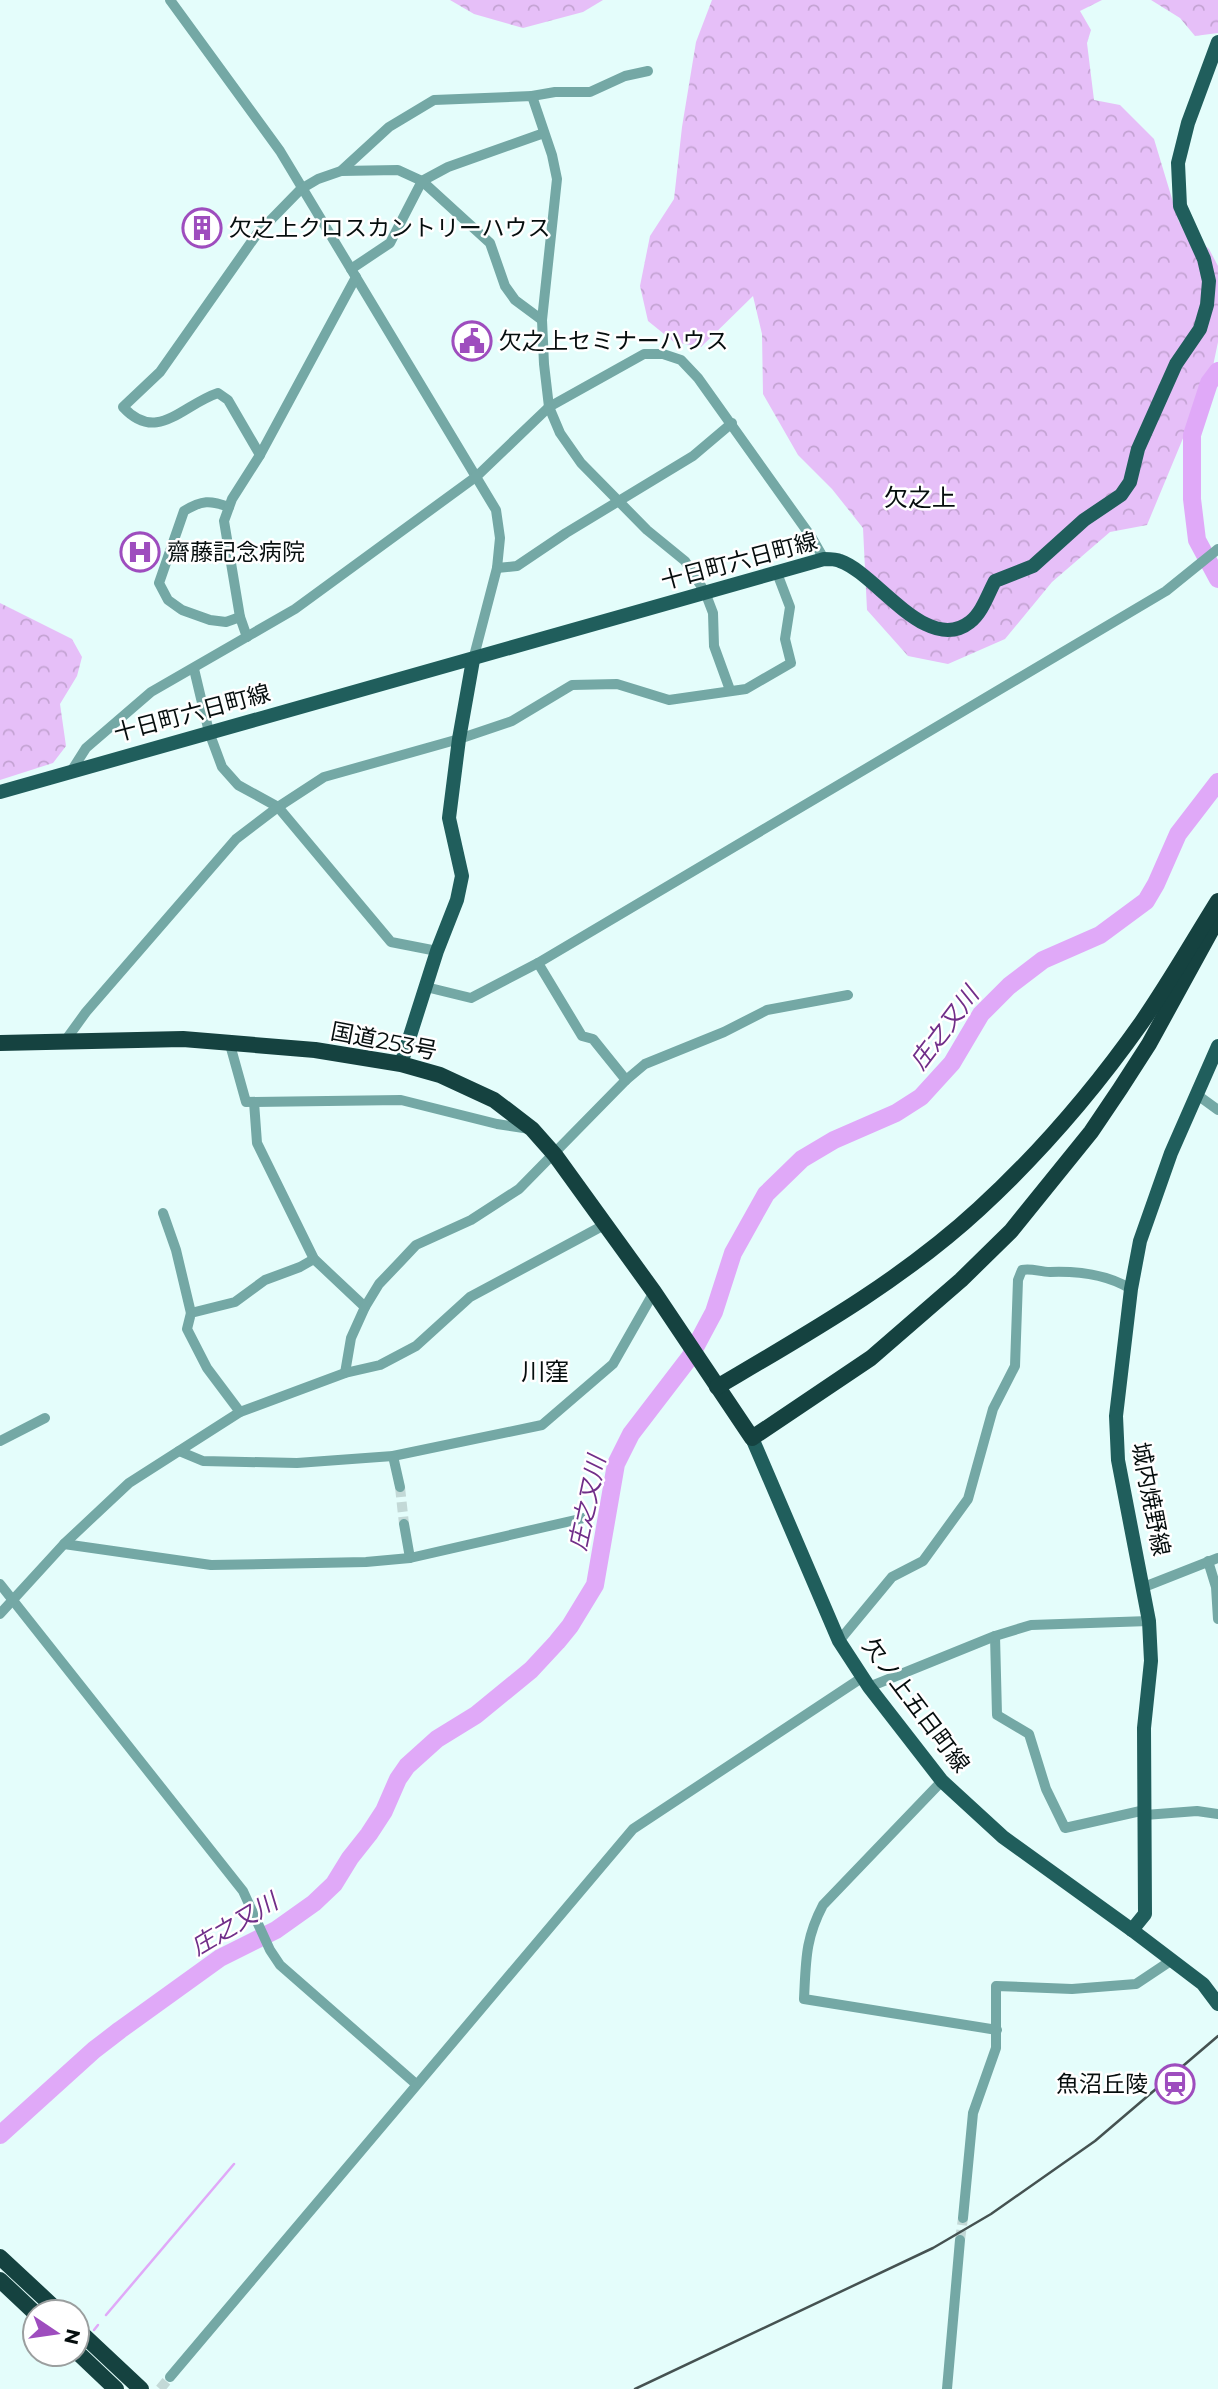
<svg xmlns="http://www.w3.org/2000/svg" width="1218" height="2389" font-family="Montserrat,'Noto Sans JP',sans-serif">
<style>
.forest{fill:url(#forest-crowns)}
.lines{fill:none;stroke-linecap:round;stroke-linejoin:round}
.stream{stroke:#e0a9f8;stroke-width:2.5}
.river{stroke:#e0a9f8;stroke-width:18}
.minor-tunnel{stroke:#c3d9d7;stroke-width:10;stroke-dasharray:10 5;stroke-linecap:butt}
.minor{stroke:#74a8a5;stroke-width:10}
.major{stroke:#205e5c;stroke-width:14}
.highway{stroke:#154240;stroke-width:16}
.rail{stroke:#455251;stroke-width:2.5}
.labels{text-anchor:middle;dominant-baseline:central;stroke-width:5;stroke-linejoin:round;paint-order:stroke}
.poi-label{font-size:23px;fill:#060e0e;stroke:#fff;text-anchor:start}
.street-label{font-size:23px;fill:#060e0e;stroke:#fff}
.neighbourhood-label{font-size:24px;fill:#060e0e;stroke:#fff}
.water-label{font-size:24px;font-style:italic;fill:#702e89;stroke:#fff}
</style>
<defs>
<pattern id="forest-crowns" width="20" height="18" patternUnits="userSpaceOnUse" patternTransform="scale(1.75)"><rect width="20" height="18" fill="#e6bff8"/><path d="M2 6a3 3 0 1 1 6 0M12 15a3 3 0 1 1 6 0" fill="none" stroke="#c4a3d3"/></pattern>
</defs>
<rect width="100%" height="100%" fill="#e4fdfb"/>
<!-- forest -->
<g class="forest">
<polygon points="450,0 603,0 583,12 523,28 474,14"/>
<polygon points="712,0 1102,0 1080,11 1091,30 1087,43 1094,100 1120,105 1154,139 1179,222 1209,249 1218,266 1218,342 1213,366 1147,525 1110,532 1052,582 1005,639 948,664 908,656 867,610 863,528 832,489 798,455 763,394 762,334 753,296 701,347 674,342 648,321 640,286 650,236 674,199 682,127 696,42"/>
<polygon points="1151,0 1218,0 1218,33 1195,36 1180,18"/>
<polygon points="0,603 72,639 82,657 77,676 60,704 66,746 53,763 0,780"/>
</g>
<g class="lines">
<!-- stream -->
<g class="stream">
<polyline points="106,2315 234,2164"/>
<polyline points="94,2330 98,2325"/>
<polyline points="64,2363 68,2358"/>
</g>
<!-- river -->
<g class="river">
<polyline points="1218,371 1209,383 1192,435 1192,499 1197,540 1218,579"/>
<polyline points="0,2135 94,2050 120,2030 220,1958 276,1930 314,1903 334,1884 350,1858 369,1834 384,1811 398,1779 407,1766 437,1739 476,1715 531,1670 557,1642 570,1626 595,1585 616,1464 631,1434 690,1357 714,1312 733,1253 766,1194 802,1159 834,1140 896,1113 921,1097 952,1063 981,1014 1009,986 1043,960 1100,935 1146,901 1156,884 1178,834 1218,782"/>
</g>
<!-- minor-tunnel -->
<g class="minor-tunnel">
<polyline points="400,1487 404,1524"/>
<polyline points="960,2240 963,2218"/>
<polyline points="160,2389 170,2377"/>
</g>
<!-- minor -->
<g class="minor">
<polyline points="170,0 280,151 496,510 500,538 497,568 473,660"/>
<polyline points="532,96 555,92 590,92 625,76 648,71"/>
<polyline points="341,171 398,170 422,181 490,243 505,286 515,300 542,320"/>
<polyline points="351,269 390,243 422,181 448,167 544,133"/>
<path d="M260,455L228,400L218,393C182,405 157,444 123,407L160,372L257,234L301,189L318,179L341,171L389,127L434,100L532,96L552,155L557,179L542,320L544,364L549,407L560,433L581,463L647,530L685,561L705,592L713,613L714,646L730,690"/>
<path d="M229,507C210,500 202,500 184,511L159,583L168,600L182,610L210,620L226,622L240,617"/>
<polyline points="497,568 517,566 566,533 693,456 732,423"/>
<polyline points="247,637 240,617 224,521 232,499 260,455 356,277"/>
<polyline points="194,669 209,732 222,767 238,785 278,807 391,942 437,951"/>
<polyline points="72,770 86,748 151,692 295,609 477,476 549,407 644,354 663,354 681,360 698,378 812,538 824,559"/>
<polyline points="538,963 582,1036 593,1039 626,1080"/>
<polyline points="426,987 471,998 538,963 1166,591 1218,549"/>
<polyline points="65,1041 86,1012 236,839 278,807 324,777 459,739 512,721 572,685 617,684 669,700 746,689 791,663 785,639 790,607 777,573"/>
<polyline points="229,1041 246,1102 401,1100 497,1124 530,1129"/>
<polyline points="1196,1094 1218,1110"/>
<polyline points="254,1102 257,1143 314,1259 365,1307"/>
<polyline points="163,1213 176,1250 191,1313"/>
<polyline points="345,1373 351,1338 365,1307 379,1284 400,1262 416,1245 471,1220 519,1189 626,1080 645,1064 724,1032 767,1010 848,995"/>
<polyline points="240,1412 207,1368 187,1329 191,1313 235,1302 265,1280 300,1267 314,1259"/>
<polyline points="0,1441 45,1418"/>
<polyline points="179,1451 203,1461 297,1463 393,1456 542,1425 613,1364 654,1292"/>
<polyline points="393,1456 400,1487"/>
<polyline points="404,1524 410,1558"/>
<polyline points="64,1544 211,1565 366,1562 410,1558 584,1518"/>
<polyline points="1208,1561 1216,1587 1218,1619"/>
<polyline points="0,1584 243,1891 270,1950 280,1965 416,2084"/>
<polyline points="1144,1587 1218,1558"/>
<polyline points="0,1614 64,1544 129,1483 179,1451 240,1412 345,1373 380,1365 416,1346 470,1297 606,1224"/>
<polyline points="995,1636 997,1715 1029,1734 1046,1789 1065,1828 1145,1810"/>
<path d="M839,1641L892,1577L923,1561L968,1499L993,1409L1015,1366L1018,1280L1022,1270C1032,1268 1040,1272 1050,1272C1077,1271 1108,1275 1131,1289"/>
<polyline points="869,1687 995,1636 1031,1625 1149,1621"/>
<path d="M942,1781L823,1905C805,1939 806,1961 804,1999L997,2030"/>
<polyline points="1145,1815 1197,1811 1218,1814"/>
<polyline points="963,2218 973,2113 996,2048 996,1986 1072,1989 1136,1984 1172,1960"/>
<polyline points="170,2377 633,1829 863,1677"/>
<polyline points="947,2389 960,2240"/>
</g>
<!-- major -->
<g class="major">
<path d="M0,792L824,559C829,559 836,559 840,561C876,573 927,656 970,622C982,613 988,594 995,581L1033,566L1084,520L1121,495L1130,482L1138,449L1176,364L1200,329L1207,305L1209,281L1204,259L1180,206L1178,163L1188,123L1218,42"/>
<polyline points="401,1064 437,951 457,900 462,876 449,818 459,739 473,660"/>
<polyline points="752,1438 839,1641 869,1687 942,1781 1003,1837 1132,1930 1203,1984 1218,2004"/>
<polyline points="1132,1930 1145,1914 1144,1728 1151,1661 1149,1621 1118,1460 1116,1416 1131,1289 1140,1241 1171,1153 1218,1046"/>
</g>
<!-- highway -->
<g class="highway">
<polyline points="0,1043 183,1039 315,1050 401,1064 440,1075 494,1100 532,1129 555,1155 654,1292 752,1438 871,1358 961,1280 1011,1231 1091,1132 1120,1089 1149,1044 1218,918"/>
<path d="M717,1387C807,1334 901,1281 979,1209C1040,1153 1094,1090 1142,1022C1169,983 1193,941 1218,901"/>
<polyline points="0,2257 59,2312"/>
<polyline points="0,2280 35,2313"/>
<polyline points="77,2329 141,2389"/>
<polyline points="77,2352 116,2389"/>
</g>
<!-- rail -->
<polyline class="rail" points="635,2389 933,2248 991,2214 1095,2141 1218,2036"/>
</g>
<!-- icons -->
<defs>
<g id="building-ring" transform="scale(2.0125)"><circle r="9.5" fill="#fff" stroke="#9e4dbe" stroke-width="1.5"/><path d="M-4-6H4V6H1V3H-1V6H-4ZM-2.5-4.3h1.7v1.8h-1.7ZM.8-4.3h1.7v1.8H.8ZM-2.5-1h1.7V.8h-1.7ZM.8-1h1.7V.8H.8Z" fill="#9e4dbe"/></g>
<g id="civic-ring" transform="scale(2.0125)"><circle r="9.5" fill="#fff" stroke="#9e4dbe" stroke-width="1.5"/><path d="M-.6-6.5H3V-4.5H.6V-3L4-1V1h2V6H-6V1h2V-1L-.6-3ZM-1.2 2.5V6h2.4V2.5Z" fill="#9e4dbe"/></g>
<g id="hospital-ring" transform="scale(2.0125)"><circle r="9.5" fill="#fff" stroke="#9e4dbe" stroke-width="1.5"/><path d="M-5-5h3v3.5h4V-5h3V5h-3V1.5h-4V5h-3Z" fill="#9e4dbe"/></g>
<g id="station-ring" transform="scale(2.0125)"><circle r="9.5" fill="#fff" stroke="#9e4dbe" stroke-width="1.5"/><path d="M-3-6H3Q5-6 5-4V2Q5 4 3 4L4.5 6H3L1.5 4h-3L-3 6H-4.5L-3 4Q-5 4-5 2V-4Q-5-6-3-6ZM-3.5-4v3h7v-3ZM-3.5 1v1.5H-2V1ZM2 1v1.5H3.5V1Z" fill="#9e4dbe"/></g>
</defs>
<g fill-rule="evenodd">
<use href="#building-ring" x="202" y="228"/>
<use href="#civic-ring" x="472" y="341"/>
<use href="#hospital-ring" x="140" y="552"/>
<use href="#station-ring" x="1175" y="2084"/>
</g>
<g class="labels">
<!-- poi labels -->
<g class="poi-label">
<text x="229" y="228">欠之上クロスカントリーハウス</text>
<text x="499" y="341">欠之上セミナーハウス</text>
<text x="167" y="552">齋藤記念病院</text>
<text x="1148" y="2084" text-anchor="end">魚沼丘陵</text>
</g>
<!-- street labels -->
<g class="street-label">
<text transform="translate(739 561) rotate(-15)">十日町六日町線</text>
<text transform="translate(192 713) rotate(-15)">十日町六日町線</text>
<text transform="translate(384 1041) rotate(11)">国道253号</text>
<text transform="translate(1151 1499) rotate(79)">城内焼野線</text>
<text transform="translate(916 1705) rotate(53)">欠ノ上五日町線</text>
</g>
<!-- neighbourhood labels -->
<g class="neighbourhood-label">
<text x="920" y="497">欠之上</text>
<text x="545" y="1371">川窪</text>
</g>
<!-- water labels -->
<g class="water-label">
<text transform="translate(944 1028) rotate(-53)">庄之又川</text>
<text transform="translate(587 1503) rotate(-78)">庄之又川</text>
<text transform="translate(234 1924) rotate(-31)">庄之又川</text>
</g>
</g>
<!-- north arrow -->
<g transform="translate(56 2333) rotate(103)"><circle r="33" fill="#ffffff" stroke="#9b9f9f" stroke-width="2"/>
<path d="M0-5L12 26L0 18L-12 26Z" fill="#9e4dbe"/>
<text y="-10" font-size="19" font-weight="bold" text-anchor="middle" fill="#060e0e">N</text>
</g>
</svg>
